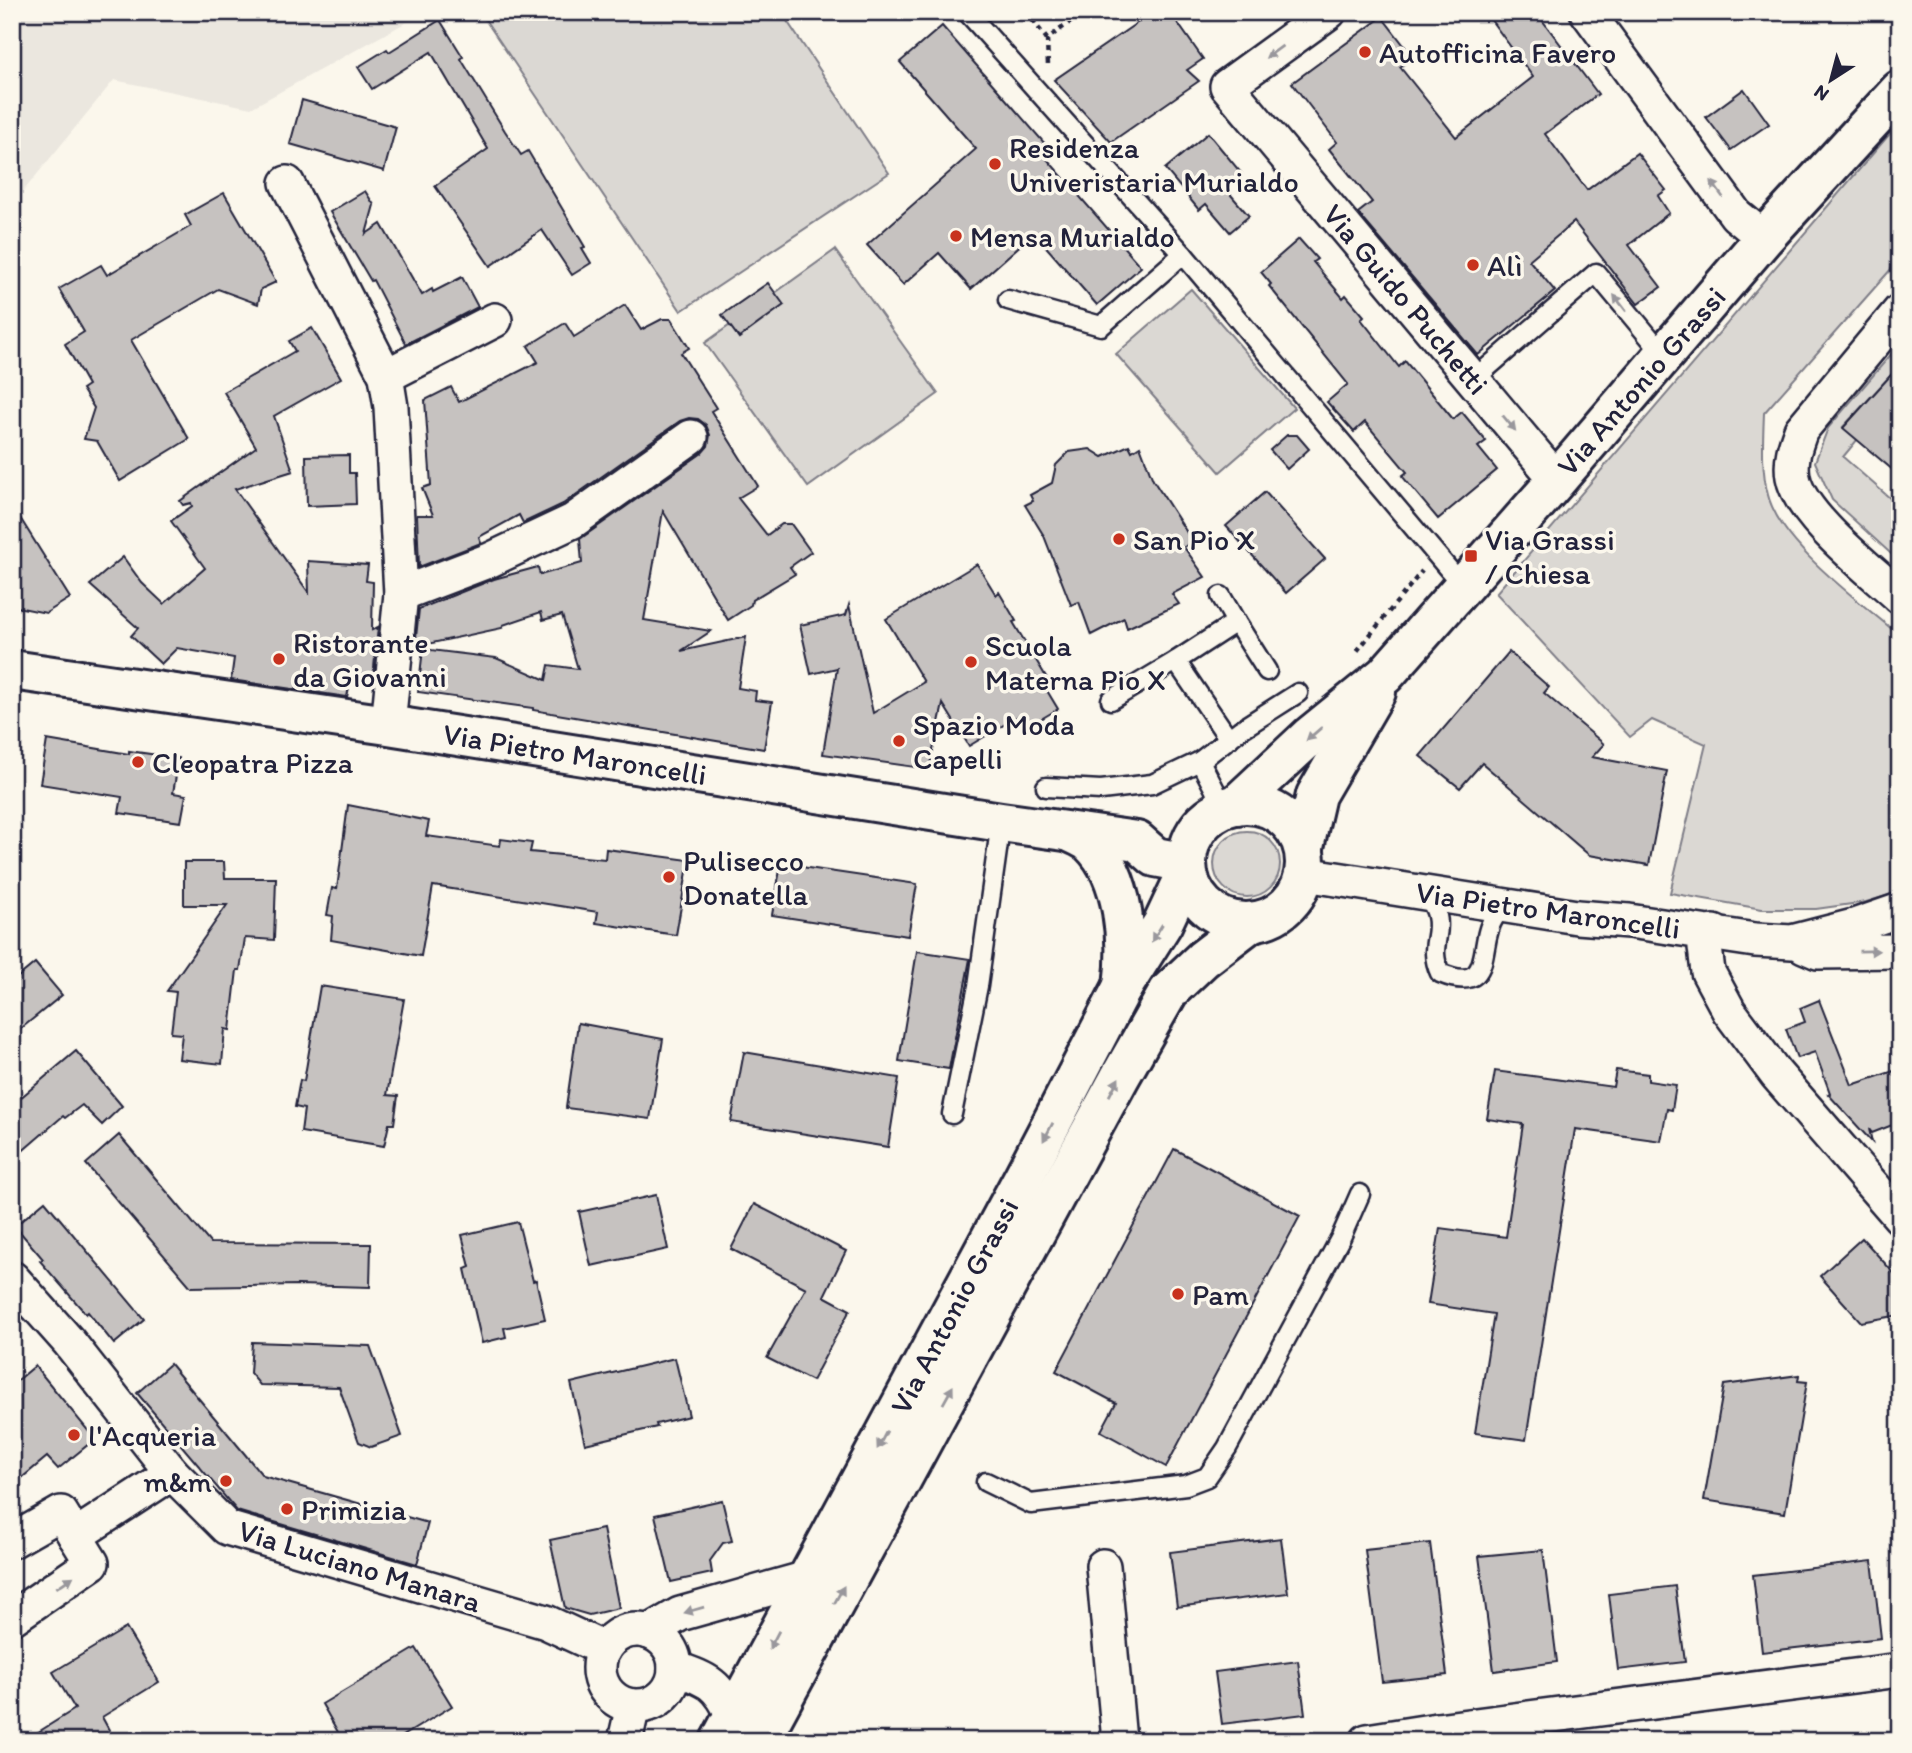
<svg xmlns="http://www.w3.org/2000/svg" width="1912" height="1753" font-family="Itim,sans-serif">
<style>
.built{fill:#ebe7df}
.green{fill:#dbd8d3;stroke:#7e7d87;stroke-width:2}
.building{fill:#c6c2c0;stroke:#22223b;stroke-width:2}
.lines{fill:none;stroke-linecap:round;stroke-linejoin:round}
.service-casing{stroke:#22223b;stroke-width:23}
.minor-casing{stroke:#22223b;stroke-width:38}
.tertiary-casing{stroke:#22223b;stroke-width:44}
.path{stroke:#22223b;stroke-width:4.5;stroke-dasharray:5 5;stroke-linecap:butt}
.service{stroke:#fbf7ec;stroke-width:18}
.minor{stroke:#fbf7ec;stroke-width:33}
.tertiary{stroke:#fbf7ec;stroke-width:38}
.oneway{fill:#99979c}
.poi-dot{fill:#c8321e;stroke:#fbf7ec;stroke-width:2.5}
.labels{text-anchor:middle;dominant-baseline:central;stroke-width:7;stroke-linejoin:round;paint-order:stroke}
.poi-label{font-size:30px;fill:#22223b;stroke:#fbf7ec;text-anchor:start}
.street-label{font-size:30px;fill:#22223b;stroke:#fbf7ec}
</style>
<rect width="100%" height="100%" fill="#fbf7ec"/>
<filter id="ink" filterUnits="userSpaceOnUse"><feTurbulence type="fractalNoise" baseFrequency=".0143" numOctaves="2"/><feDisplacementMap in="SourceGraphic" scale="14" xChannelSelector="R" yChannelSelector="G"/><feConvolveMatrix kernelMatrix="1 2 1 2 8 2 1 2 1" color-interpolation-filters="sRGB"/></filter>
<g filter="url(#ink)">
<!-- built -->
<polygon class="built" points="12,12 425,12 251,108 114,80 12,205"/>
<!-- green -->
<g class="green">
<polygon points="480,12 781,12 889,173 681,311"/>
<path d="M1900,122V259L1764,413C1763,440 1761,469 1768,495C1781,546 1860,601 1900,636V892L1866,902L1816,909H1762L1670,893L1706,744L1652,720L1630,737L1496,593Z"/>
<polygon points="835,250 938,394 808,487 705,343"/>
<polygon points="1191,289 1294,408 1220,472 1116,354"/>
<polygon points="1900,344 1900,365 1843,427 1858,439 1843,457 1900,507 1900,562 1832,500 1815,462 1828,428"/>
<circle cx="1247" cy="864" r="33"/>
</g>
<!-- building -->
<g class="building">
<polygon points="1153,12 1170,12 1203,59 1187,70 1199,81 1111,142 1054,80"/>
<polygon points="1485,12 1536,12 1598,94 1545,134 1587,190 1637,153 1666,190 1658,196 1669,213 1629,245 1661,287 1638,304 1574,222 1529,260 1555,291 1478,355 1358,213 1372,202 1329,149 1337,142 1292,83 1382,17 1413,57 1400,67 1456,137 1533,77"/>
<polygon points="440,20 463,57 461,59 505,131 521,155 528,151 585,247 582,248 591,263 572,275 542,230 490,266 435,186 488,149 431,52 372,89 358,67 387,49 389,52"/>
<polygon points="942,26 1053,153 1047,159 1141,267 1097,305 1034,233 971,289 939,253 903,285 867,245 976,149 900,62"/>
<polygon points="1744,89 1769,124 1731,150 1706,117"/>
<polygon points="302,100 396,127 384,171 290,144"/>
<polygon points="1208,133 1242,174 1225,188 1249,216 1230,232 1206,204 1199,210 1165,169"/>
<polygon points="365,191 374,205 366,234 381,224 422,295 432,289 433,292 462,277 478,307 406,344 373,280 371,281 330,212"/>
<polygon points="224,193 276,282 261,289 258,304 218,289 131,340 189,439 120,481 97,441 84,439 94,408 82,389 88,385 65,344 84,332 59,289 101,265 107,275 191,226 185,215"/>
<polygon points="1299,239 1317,259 1313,262 1343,298 1346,295 1364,316 1361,319 1399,367 1405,361 1453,419 1462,412 1486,441 1478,447 1497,470 1438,519 1402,476 1407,472 1365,422 1354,432 1327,402 1348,384 1269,286 1271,284 1261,272"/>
<polygon points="768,283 784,305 739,338 722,315"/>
<polygon points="625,305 641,330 662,319 671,319 689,348 681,353 716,408 711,411 758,486 738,498 767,535 782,524 791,524 811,552 790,567 795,574 752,600 751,605 728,620 663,511 644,620 711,631 681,651 746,637 738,688 756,691 755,700 772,702 764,749 533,710 533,708 418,692 423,649 496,658 546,680 549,665 578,669 562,615 543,620 541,612 503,625 502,628 423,645 424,641 415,647 419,609 494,579 538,567 540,575 582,563 580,539 702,453 708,446 710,435 706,425 698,419 689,418 680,421 563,504 523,523 519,515 479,537 481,543 419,567 417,515 433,515 422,488 431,485 425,400 451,387 459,402 538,362 528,346 565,323 574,337"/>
<polygon points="312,328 341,378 274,416 293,471 235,489 309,593 308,561 368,565 366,581 373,582 372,630 378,627 373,678 366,684 350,682 347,697 231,680 234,658 177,648 161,664 131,636 138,628 90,585 123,557 142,583 164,604 205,568 171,521 192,506 191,503 183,505 180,501 256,447 224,392 295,351 289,341"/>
<polygon points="1900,365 1900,476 1843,428"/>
<polygon points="1287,435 1297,435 1309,449 1287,469 1270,450"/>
<polygon points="1129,445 1132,451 1140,446 1153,480 1193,542 1184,547 1205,577 1172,594 1179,604 1127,628 1124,618 1091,635 1079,602 1071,605 1044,536 1025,505 1033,501 1030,495 1052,483 1056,465 1069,452 1090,449 1103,457"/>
<polygon points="349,455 349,473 355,473 356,504 307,506 306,456"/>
<polygon points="1265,492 1325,559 1286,593 1226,526"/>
<polygon points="12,505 70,598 46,613 12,606"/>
<polygon points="977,564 996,595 999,592 1016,621 1013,622 1051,685 1046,689 1058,709 1024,729 1017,717 969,746 943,704 929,769 823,754 837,668 811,674 800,625 846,615 849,605 873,713 924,682 886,619"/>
<polygon points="1509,652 1549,687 1544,693 1604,744 1592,757 1667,771 1649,865 1589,855 1482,763 1460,788 1420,756"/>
<polygon points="47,740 129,754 129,751 179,758 173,793 186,795 181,822 119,813 122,797 40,784"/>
<polygon points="348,805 429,821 426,836 500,846 501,839 532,843 530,852 605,859 606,849 689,860 676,935 596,923 598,912 433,886 421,956 331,940 333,916 327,915 332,888 337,889"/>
<polygon points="184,862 224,862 225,878 276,878 274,940 245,938 240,970 237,970 230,1030 225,1029 222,1064 179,1059 182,1034 171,1033 176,992 167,991 227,905 184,905"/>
<polygon points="781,864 917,884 908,936 772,915"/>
<polygon points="917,951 970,959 949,1069 899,1061"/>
<polygon points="35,963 62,995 12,1036 12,982"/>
<polygon points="320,986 404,999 387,1095 398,1096 394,1124 389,1124 384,1146 301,1132 304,1109 295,1107 300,1080 304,1081"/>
<polygon points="1819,1000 1852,1085 1900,1069 1900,1122 1872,1133 1869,1129 1872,1142 1828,1094 1830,1093 1815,1052 1797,1058 1786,1029 1805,1022 1800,1008"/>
<polygon points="578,1023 663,1039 650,1119 566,1108"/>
<polygon points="76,1051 122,1106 102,1125 82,1105 65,1118 63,1116 12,1160 12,1105"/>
<polygon points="744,1052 899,1078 888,1147 731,1122"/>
<polygon points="1616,1070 1648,1074 1648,1081 1676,1085 1672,1110 1667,1109 1661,1141 1575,1129 1526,1440 1475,1433 1494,1314 1428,1304 1440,1228 1506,1237 1523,1124 1487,1119 1495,1071 1613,1087"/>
<polygon points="119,1135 210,1243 371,1244 370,1287 298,1285 191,1287 86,1164"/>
<polygon points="1174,1149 1300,1216 1166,1467 1101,1431 1116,1403 1056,1371"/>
<polygon points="656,1195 668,1249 591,1266 579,1212"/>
<polygon points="45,1201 144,1319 114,1344 88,1312 86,1314 40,1261 43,1259 15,1226"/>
<polygon points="754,1204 846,1251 824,1296 850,1310 812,1381 767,1358 806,1288 731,1249"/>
<polygon points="518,1222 533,1281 536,1280 545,1319 504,1328 506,1337 482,1343 465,1269 470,1267 462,1235"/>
<polygon points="1862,1238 1900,1280 1900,1315 1861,1322 1820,1276"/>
<polygon points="252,1342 370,1346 402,1436 371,1447 359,1442 339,1387 260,1385 250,1373"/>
<polygon points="675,1358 689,1416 656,1424 657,1427 585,1444 571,1383"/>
<polygon points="170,1364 263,1476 428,1523 417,1564 237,1511 137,1393"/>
<polygon points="35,1366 95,1439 58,1469 47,1457 12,1486 12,1385"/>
<polygon points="1799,1375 1798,1381 1807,1382 1785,1513 1704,1500 1724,1385"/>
<polygon points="722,1500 732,1541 723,1543 710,1561 712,1573 671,1582 655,1515"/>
<polygon points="603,1529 619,1608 589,1615 565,1608 550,1540"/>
<polygon points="1281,1538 1288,1593 1177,1607 1170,1552"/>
<polygon points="1430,1543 1447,1675 1382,1682 1365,1550"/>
<polygon points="1543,1550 1557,1662 1494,1671 1479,1556"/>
<polygon points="1872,1561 1881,1638 1762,1652 1753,1575"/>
<polygon points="1675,1586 1685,1662 1618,1670 1609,1594"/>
<polygon points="126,1628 159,1682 102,1717 115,1741 24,1741 75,1709 53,1672"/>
<polygon points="416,1648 452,1706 395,1741 343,1741 322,1704"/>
<polygon points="1298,1661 1305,1714 1222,1724 1215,1672"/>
</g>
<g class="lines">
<!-- service casing -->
<g class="service-casing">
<g id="service">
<polyline points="967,12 1183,254 1462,585"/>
<polyline points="1008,300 1101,326 1183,254"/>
<polyline points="1473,380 1596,273 1664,355"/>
<polyline points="1221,596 1236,622"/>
<polyline points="1111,700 1176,661"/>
<polyline points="1229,739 1176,661 1236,622 1267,671"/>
<polyline points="1200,761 1215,790 1219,810"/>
<polyline points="1046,787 1101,790 1152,784 1200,761 1240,730 1298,693"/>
<path d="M1427,894C1430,901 1436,908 1437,916C1442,936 1428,947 1440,973C1496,996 1477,943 1494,918C1497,914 1502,910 1506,906"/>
<polyline points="952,1114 978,986 1001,822"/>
<polyline points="986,1482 1031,1504 1186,1485 1207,1477 1227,1448 1341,1237 1360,1194"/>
</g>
</g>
<!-- minor casing -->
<g class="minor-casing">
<g id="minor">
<polyline points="1329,12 1227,86 1557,480"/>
<polyline points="1587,12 1736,215 1764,238"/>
<polyline points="287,183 386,376 391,407 401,594 388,725"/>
<path d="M1900,311L1801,430C1795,446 1790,460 1793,477C1800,516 1871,570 1900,597"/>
<polyline points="386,376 495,320"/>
<polyline points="401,594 490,560 573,521 691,437"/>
<polyline points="1305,874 1577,917 1629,921 1755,940 1792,942 1854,926 1900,910"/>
<polyline points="1714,932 1705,947 1708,972 1729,1011 1776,1074 1900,1217"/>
<polyline points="1804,946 1818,952 1900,951"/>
<polyline points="12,1278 69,1342 172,1473 227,1528 546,1622 604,1649"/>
<polyline points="75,1536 172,1473"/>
<polyline points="12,1541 61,1513 92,1563 12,1618"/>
<polyline points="1103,1566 1119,1741"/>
<circle cx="637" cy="1668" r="38"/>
<polyline points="649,1632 680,1614 807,1578"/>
<path d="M675,1668C708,1680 718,1683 733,1716"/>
<polyline points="625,1741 633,1706"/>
<polyline points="1367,1741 1437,1730"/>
<polyline points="1438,1741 1437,1730 1900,1670"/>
</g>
</g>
<!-- tertiary casing -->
<g class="tertiary-casing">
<g id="tertiary">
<polyline points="12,670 388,725 1001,822 1137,841 1155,857 1187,863"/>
<circle cx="1246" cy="863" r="59"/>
<polyline points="1236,805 1311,735 1385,675 1557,480 1764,238 1900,90"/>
<path d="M1072,833C1078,836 1086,839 1091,844C1125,877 1129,943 1123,987"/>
<polyline points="1304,847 1316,795 1376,692"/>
<polyline points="720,1741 1024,1176 1122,988 1163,923 1187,872"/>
<polyline points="760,1741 1120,1077 1169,991 1203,959 1250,923"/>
</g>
</g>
<!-- path -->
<g class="path">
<polyline points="1026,12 1047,39 1084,12"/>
<polyline points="1047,39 1048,66"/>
<polyline points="1357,651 1422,571"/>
</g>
<!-- service -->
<use href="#service" class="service"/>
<!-- minor -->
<use href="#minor" class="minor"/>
<!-- tertiary -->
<use href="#tertiary" class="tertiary"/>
</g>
<!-- one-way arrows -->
<defs><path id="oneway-solid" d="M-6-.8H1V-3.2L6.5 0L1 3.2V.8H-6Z" transform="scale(1.75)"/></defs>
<g class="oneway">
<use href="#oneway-solid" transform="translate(1274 52) rotate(144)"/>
<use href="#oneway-solid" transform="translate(1717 189) rotate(-126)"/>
<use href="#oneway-solid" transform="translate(1620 303) rotate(-128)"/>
<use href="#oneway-solid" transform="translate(1509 423) rotate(50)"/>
<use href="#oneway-solid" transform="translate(1314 734) rotate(139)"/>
<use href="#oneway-solid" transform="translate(1157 933) rotate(122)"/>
<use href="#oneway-solid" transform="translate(1869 951) rotate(-1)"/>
<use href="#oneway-solid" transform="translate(1114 1087) rotate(-62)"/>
<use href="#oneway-solid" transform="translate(1048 1132) rotate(118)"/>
<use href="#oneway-solid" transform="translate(948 1395) rotate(-61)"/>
<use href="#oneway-solid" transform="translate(882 1440) rotate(118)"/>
<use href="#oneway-solid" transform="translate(65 1582) rotate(-34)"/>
<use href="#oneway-solid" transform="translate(839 1595) rotate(-61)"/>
<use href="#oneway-solid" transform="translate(694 1610) rotate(164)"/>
<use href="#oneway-solid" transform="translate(774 1640) rotate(118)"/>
</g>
</g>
<!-- markers -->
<g class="poi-dot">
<circle cx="1365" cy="52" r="7"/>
<circle cx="995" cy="164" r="7"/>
<circle cx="956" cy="236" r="7"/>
<circle cx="1473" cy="265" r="7"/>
<circle cx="1119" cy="539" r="7"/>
<rect x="1464" y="549" width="14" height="14" rx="3.5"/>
<circle cx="279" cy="659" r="7"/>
<circle cx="971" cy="662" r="7"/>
<circle cx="899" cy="741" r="7"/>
<circle cx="138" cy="762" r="7"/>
<circle cx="669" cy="877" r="7"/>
<circle cx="1178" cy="1294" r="7"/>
<circle cx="74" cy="1435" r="7"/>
<circle cx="226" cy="1481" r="7"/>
<circle cx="287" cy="1509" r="7"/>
</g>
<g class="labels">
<!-- poi labels -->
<g class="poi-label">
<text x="1379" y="52">Autofficina Favero</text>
<text x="1009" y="147">Residenza<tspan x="1009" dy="34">Univeristaria Murialdo</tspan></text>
<text x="970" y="236">Mensa Murialdo</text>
<text x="1487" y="265">Alì</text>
<text x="1133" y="539">San Pio X</text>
<text x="1485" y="539">Via Grassi<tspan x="1485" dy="34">/ Chiesa</tspan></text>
<text x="293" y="642">Ristorante<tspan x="293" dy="34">da Giovanni</tspan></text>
<text x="985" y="645">Scuola<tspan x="985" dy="34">Materna Pio X</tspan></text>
<text x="913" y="724">Spazio Moda<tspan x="913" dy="34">Capelli</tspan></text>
<text x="152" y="762">Cleopatra Pizza</text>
<text x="683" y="860">Pulisecco<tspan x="683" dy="34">Donatella</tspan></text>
<text x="1192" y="1294">Pam</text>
<text x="88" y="1435">l'Acqueria</text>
<text x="212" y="1481" text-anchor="end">m&amp;m</text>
<text x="301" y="1509">Primizia</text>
</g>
<!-- street labels -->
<g class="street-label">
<text transform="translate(1406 299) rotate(50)">Via Guido Puchetti</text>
<text transform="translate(1641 381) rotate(-49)">Via Antonio Grassi</text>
<text transform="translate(575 754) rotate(9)">Via Pietro Maroncelli</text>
<text transform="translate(1548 910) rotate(8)">Via Pietro Maroncelli</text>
<text transform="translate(954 1306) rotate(-62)">Via Antonio Grassi</text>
<text transform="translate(360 1566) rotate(17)">Via Luciano Manara</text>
</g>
</g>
<!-- margin -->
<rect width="1912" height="1753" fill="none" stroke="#fbf7ec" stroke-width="42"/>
<rect x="21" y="21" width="1870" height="1711" fill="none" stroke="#22223b" stroke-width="2.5" filter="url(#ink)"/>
<!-- north arrow -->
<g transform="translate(1831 80) rotate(216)" stroke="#fbf7ec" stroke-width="5" paint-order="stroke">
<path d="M0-5L12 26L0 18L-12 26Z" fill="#22223b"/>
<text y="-10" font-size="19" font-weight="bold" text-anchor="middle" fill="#22223b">N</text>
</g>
</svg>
